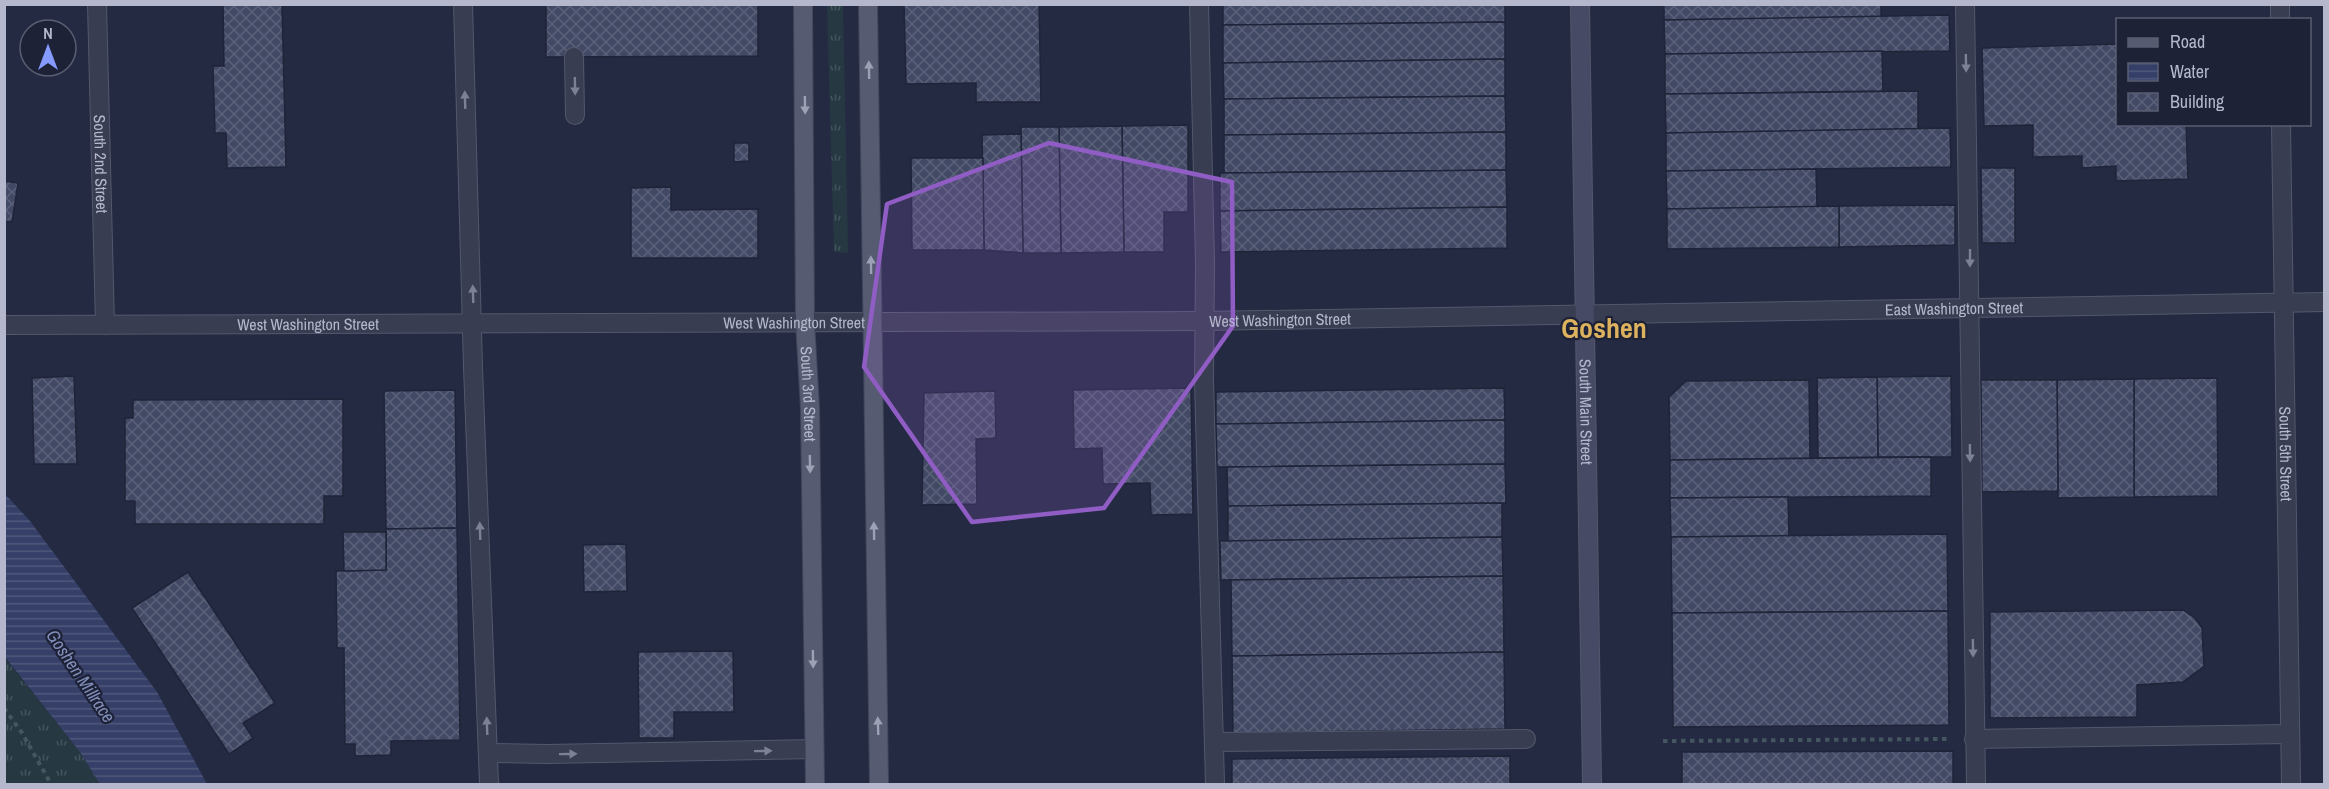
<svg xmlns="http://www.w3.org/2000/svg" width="2329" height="789" font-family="'Archivo Narrow',sans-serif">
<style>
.grass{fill:url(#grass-tufts)}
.water{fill:url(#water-rules)}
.building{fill:url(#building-cross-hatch);stroke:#1f2439;stroke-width:1.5}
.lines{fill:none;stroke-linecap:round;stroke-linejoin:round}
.lane-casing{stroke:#53586c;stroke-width:20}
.street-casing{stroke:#53586c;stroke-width:20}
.secondary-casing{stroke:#53586c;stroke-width:20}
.primary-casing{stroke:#42465b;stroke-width:20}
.path{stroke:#44565f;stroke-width:4;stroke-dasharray:4.5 4.5;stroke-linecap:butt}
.lane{stroke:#383d51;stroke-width:18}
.street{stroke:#383d51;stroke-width:18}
.secondary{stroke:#464a65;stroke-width:18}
.primary{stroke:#565b71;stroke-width:18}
.oneway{fill:#7d8195}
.oneway2{fill:#9da1b5}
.marked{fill:#8f5dc4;fill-opacity:0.2;stroke:#8f5dc4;stroke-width:4.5;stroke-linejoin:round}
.labels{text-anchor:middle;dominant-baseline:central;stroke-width:4.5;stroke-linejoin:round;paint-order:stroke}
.street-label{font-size:16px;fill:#b5b8cc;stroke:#1d2237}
.water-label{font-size:18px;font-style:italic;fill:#818db9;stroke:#1d2237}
.town-label{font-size:28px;font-weight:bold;fill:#ddb25f;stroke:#1d2237}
</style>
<defs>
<pattern id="grass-tufts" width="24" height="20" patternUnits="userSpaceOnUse" patternTransform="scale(1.5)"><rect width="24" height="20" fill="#263943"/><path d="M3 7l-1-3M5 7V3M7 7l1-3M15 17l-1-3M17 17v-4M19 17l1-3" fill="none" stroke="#43545d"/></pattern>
<pattern id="water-rules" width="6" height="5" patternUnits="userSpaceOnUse" patternTransform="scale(1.5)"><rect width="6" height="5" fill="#353f68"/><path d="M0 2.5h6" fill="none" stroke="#50597c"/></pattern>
<pattern id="building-cross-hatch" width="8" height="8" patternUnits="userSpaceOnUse" patternTransform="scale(1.5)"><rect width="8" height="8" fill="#424964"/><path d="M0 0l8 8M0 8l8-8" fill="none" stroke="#5b6179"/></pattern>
</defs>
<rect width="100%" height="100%" fill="#242a42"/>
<!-- grass -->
<g class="grass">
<polygon points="827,5 843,5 848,253 834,252"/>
<polygon points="4,657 80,752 100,784 5,784"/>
</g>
<!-- water -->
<polygon class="water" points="4,493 30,521 157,692 207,784 100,784 80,752 5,657"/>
<!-- building -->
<g class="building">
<polygon points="223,4 282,4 286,167 227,168 226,133 215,133 213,66 224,66"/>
<polygon points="546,4 758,4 758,56 546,57"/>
<polygon points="904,4 1039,4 1041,102 976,102 976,83 906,84"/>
<polygon points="1223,4 1505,4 1505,22 1223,25"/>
<polygon points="1664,4 1881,4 1881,17 1664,20"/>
<polygon points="1949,15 1950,51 1665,54 1664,20"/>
<polygon points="1505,22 1505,59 1223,63 1223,25"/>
<polygon points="2118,44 2118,124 2186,124 2188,179 2116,181 2116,166 2082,168 2082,156 2033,157 2033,125 1984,126 1982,48"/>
<polygon points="1882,51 1883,91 1665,94 1665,54"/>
<polygon points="1505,59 1505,96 1224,99 1223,63"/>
<polygon points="1918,91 1918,129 1666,133 1665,94"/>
<polygon points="1505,96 1506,132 1224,135 1224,99"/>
<polygon points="1188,125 1188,212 1164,212 1164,252 1124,252 1122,126"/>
<polygon points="1122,126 1124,252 1061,253 1059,127"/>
<polygon points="1021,127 1059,127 1061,253 1023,253"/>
<polygon points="1950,128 1951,167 1666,171 1666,133"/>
<polygon points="1506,132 1506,170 1224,173 1224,135"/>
<polygon points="1021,134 1023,253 984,250 982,135"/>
<polygon points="734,143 749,143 749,161 734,162"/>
<polygon points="911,158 983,158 984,250 912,250"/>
<polygon points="1981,168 2015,168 2015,243 1982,243"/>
<polygon points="1816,169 1817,207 1667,209 1666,171"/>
<polygon points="1506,170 1507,207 1220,211 1220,173"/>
<polygon points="4,181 18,183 12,222 4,221"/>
<polygon points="671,187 671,210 758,209 758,258 631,258 631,188"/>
<polygon points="1955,205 1955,245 1839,247 1839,206"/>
<polygon points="1839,206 1839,247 1667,249 1667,209"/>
<polygon points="1507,207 1507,248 1221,252 1220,211"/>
<polygon points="74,376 77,464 34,464 32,378"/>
<polygon points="1951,376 1952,457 1878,457 1877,377"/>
<polygon points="1877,377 1878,457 1818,458 1817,378"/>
<polygon points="2217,378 2218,496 2134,497 2134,379"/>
<polygon points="2134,379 2134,497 2058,498 2057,380"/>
<polygon points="1809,380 1810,458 1670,460 1669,397 1686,381"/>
<polygon points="1981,380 2057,380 2058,491 1982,492"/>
<polygon points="1191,388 1193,514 1151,515 1150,483 1103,484 1102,448 1074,449 1073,390"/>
<polygon points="1504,388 1505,420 1216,424 1216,392"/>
<polygon points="455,390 457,528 386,529 384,391"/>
<polygon points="995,391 996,438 976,439 977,504 922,505 924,393"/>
<polygon points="343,399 343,496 324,496 324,524 135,524 135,501 125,501 125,418 133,418 133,400"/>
<polygon points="1505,420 1505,464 1217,467 1216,424"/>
<polygon points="1931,457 1931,496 1670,498 1670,460"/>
<polygon points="1505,464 1506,503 1228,506 1227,467"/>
<polygon points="1788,497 1789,536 1671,537 1670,498"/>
<polygon points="1502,503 1502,537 1228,541 1228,506"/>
<polygon points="457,528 460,740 391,741 391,755 355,756 355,744 345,744 344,648 337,648 336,571 386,570 386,529"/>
<polygon points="343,532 386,532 386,570 344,571"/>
<polygon points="1947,534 1948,611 1672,613 1671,537"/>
<polygon points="1502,537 1503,576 1221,580 1220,541"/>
<polygon points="626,544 627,591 584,592 583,545"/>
<polygon points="188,572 275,703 243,723 253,738 229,754 132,608"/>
<polygon points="1503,576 1504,652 1232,656 1231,580"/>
<polygon points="2183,610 2195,618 2202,628 2204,666 2183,682 2137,685 2137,717 1990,718 1990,612"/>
<polygon points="1948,611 1949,725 1673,727 1672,613"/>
<polygon points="733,651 734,712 674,712 674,738 639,738 638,652"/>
<polygon points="1504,652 1505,729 1233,733 1232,656"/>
<polygon points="1953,751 1953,784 1682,784 1682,752"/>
<polygon points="1510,756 1510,784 1232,784 1232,759"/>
</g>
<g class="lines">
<!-- lane casing -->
<g class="lane-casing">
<g id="lane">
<polyline points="463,4 473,367 489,784"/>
<polyline points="1199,4 1205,263 1204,381 1215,784"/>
<polyline points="1965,4 1976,784"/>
<polyline points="574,57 575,115"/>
<polyline points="1974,739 2290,734"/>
<polyline points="1214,742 1526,739"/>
<polyline points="488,753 547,754 814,749"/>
</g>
</g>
<!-- street casing -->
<g class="street-casing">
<g id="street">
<path id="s1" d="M97,4L105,325"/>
<polyline points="2280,4 2280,20"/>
<path id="s2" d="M2281,124L2291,784"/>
<path id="s3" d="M4,325L1204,321L2324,302"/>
</g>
</g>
<!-- secondary casing -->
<g class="secondary-casing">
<g id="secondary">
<path id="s4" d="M1580,4L1592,784"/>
</g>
</g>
<!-- primary casing -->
<g class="primary-casing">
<g id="primary">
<path id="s5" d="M803,4L805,322L810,408L815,784"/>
<polyline points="868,4 879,784"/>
</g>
</g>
<!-- path -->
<g class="path">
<polyline points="4,708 22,733 51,784"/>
<polyline points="1663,741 1947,739"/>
</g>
<!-- lane -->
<use href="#lane" class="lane"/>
<!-- street -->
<use href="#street" class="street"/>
<!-- secondary -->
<use href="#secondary" class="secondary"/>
<!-- primary -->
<use href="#primary" class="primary"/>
</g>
<!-- one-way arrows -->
<defs><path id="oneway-solid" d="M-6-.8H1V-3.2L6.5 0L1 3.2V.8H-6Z" transform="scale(1.5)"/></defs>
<g class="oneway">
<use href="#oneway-solid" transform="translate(1966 63) rotate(89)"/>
<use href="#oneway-solid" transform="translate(575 86) rotate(89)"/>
<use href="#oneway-solid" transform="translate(465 100) rotate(-92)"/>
<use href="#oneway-solid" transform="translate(1970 258) rotate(90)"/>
<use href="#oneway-solid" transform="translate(473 294) rotate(-92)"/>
<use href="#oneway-solid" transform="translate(1970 453) rotate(89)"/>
<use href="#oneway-solid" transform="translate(480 531) rotate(-92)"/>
<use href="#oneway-solid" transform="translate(1973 648) rotate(89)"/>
<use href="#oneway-solid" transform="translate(487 726) rotate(-92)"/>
<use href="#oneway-solid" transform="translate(763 751) rotate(-1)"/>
<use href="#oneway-solid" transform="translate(568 754) rotate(-1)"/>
</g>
<g class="oneway2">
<use href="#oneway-solid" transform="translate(869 70) rotate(-91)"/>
<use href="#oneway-solid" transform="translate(805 105) rotate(89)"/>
<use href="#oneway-solid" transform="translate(871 265) rotate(-91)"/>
<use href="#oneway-solid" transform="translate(810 464) rotate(89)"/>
<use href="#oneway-solid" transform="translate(874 531) rotate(-91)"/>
<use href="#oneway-solid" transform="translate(813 659) rotate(89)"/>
<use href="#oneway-solid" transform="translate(878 726) rotate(-92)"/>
</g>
<!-- marked area -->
<path class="marked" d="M1049,143L1232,182L1233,326L1104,508L972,522L864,367L887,204Z"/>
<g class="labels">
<!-- street labels -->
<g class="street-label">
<text stroke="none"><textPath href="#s1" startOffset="160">South 2nd Street</textPath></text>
<text stroke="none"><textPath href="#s3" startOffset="1950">East Washington Street</textPath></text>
<text stroke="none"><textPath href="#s3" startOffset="1276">West Washington Street</textPath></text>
<text stroke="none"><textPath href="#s3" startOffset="304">West Washington Street</textPath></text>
<text stroke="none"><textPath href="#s3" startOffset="790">West Washington Street</textPath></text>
<text stroke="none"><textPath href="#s5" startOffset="390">South 3rd Street</textPath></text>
<text stroke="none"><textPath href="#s4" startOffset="408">South Main Street</textPath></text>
<text stroke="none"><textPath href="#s2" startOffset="330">South 5th Street</textPath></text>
</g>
<!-- water labels -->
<g class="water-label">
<text transform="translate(81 676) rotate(56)">Goshen Millrace</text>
</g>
<!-- town labels -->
<g class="town-label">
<text x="1604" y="328">Goshen</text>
</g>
</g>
<!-- border -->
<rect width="2329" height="789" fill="none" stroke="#b5b8cc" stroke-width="12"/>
<!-- legend -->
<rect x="2116" y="18" width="195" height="108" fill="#1d2237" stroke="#5a5e73" stroke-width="1.5"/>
<rect x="2128" y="38" width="30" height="9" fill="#565b71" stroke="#5a5e73" stroke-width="1.5"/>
<text x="2170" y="48" font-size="18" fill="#b5b8cc">Road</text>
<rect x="2128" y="63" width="30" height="18" fill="url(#water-rules)" stroke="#5a5e73" stroke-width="1.5"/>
<text x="2170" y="78" font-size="18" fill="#b5b8cc">Water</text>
<rect x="2128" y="93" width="30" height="18" fill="url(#building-cross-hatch)" stroke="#5a5e73" stroke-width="1.5"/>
<text x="2170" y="108" font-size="18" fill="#b5b8cc">Building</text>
<!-- north arrow -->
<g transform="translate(48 48)"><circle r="28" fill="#1d2237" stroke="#5a5e73" stroke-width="1.5"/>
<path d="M0-4.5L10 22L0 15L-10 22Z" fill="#879aff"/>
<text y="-9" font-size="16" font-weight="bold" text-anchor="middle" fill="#b5b8cc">N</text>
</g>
</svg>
